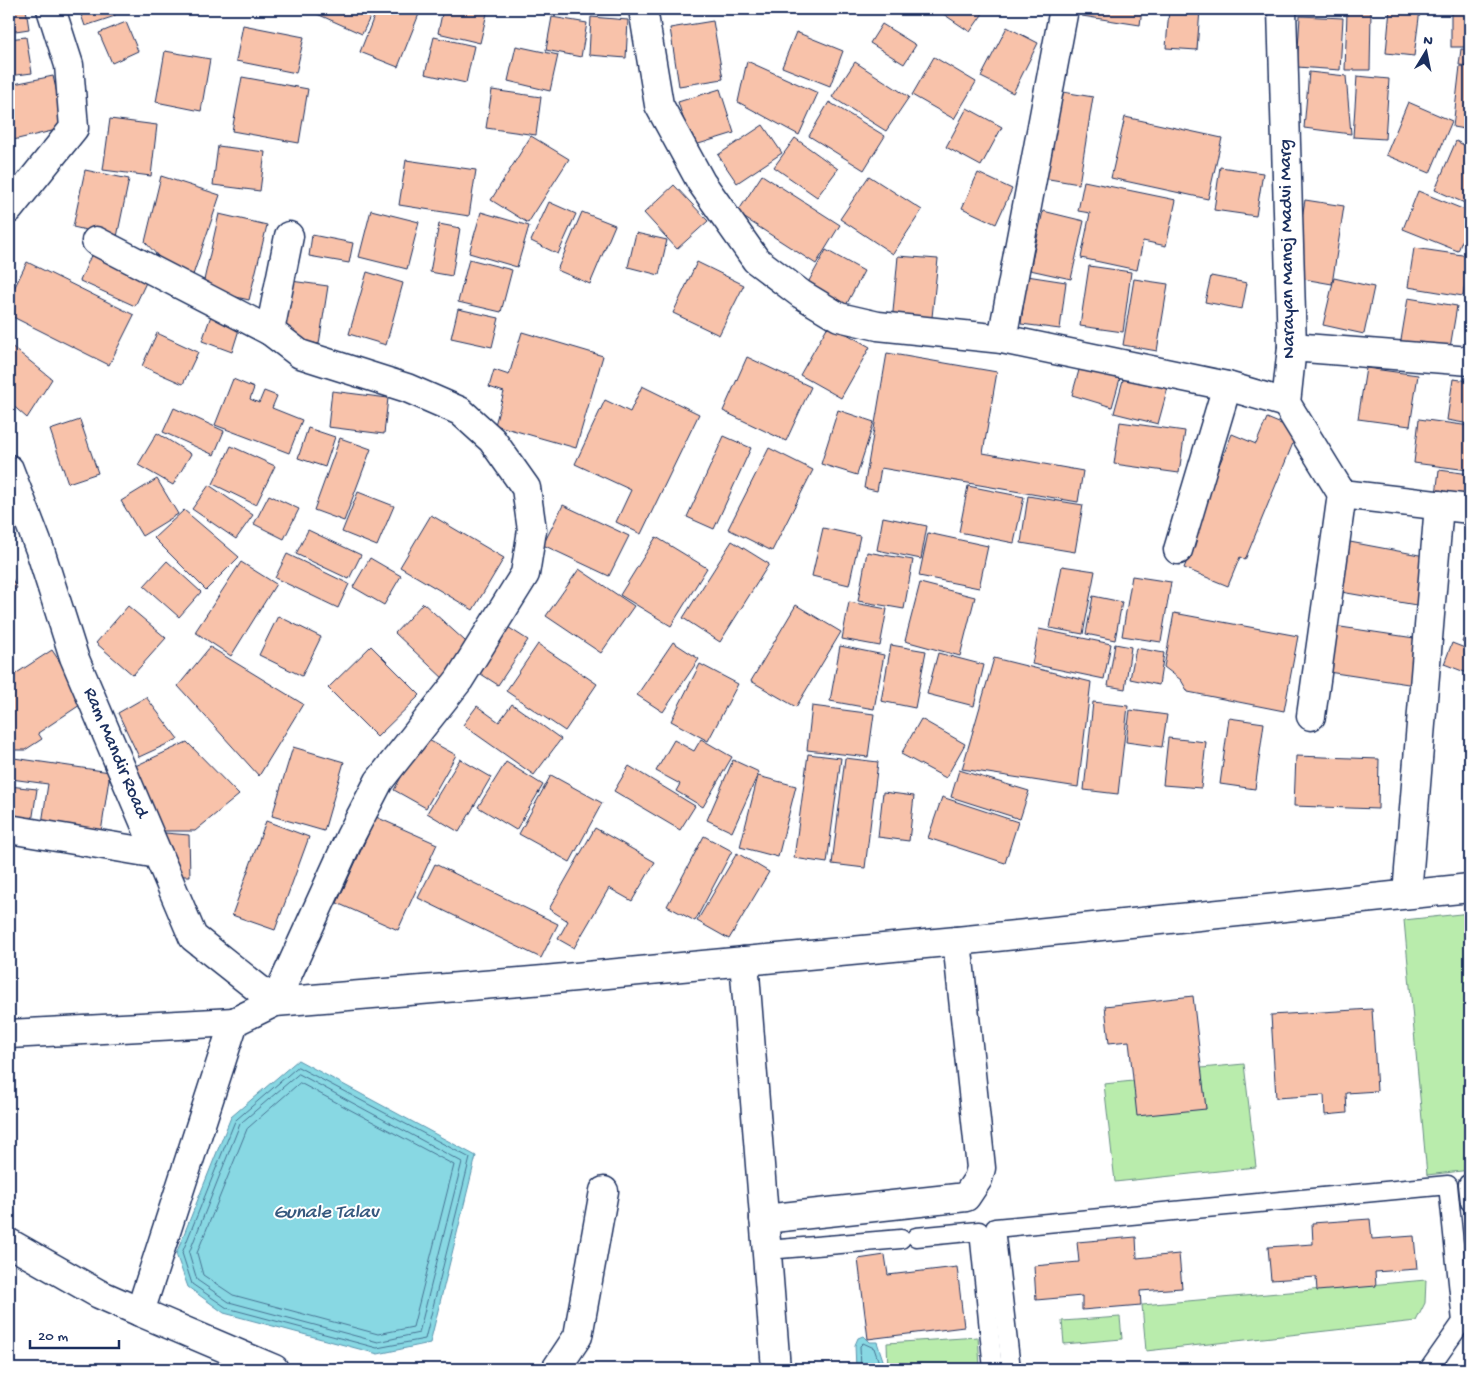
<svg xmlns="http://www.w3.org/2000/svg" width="1479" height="1378" font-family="'Gochi Hand',sans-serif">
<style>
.green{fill:#b9ecac;stroke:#6a8e85}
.water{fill:#88d8e3;stroke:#5c94ae}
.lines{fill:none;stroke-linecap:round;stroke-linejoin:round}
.shore{stroke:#477393;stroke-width:1}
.building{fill:#f8c2aa;stroke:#1b2f5e}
.lane-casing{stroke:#1b2f5e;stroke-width:21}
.street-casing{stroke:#1b2f5e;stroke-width:31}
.lane{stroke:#fff;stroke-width:18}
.street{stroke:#fff;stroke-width:28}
.labels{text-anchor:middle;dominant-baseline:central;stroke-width:4;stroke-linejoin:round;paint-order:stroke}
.street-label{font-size:19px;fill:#1b2f5e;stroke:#fff}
.water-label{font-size:20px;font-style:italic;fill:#36597f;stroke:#fff}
</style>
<rect width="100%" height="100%" fill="#fff"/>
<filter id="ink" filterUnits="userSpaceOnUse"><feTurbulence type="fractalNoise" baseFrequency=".02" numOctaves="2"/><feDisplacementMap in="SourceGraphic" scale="10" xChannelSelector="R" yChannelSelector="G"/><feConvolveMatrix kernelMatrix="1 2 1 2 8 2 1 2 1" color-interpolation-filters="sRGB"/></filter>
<g filter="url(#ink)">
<!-- green -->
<g class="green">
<polygon points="1470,913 1470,1170 1427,1175 1404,920"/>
<polygon points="1244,1064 1256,1167 1115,1182 1104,1084 1133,1081 1206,1109 1201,1068"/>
<polygon points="1426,1280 1425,1303 1416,1321 1146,1351 1142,1305"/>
<polygon points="1120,1317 1122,1339 1064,1344 1062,1321"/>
<polygon points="978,1337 980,1366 888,1369 887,1343"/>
</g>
<!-- water -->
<g class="water">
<polygon points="298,1060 476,1156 430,1343 378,1354 224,1313 188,1287 176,1254 231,1117"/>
<polygon points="863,1336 869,1342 877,1342 886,1369 856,1369 855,1345 858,1338"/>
</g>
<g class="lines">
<!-- shore -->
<g class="shore">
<polygon points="298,1067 470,1158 425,1339 377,1348 227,1308 192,1284 182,1253 235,1121"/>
<polygon points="299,1074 462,1162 419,1333 378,1342 229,1302 197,1280 189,1253 240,1124"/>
<polygon points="300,1083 454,1165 413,1327 378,1334 233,1295 203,1275 197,1253 247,1129"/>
<polyline points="861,1369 860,1346 863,1343 874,1348 881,1369"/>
</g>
</g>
<!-- building -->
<g class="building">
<polygon points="9,9 26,9 29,29 9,32"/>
<polygon points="79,9 113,9 115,16 85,26"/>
<polygon points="166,9 213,9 167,14"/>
<polygon points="306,9 374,9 362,34"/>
<polygon points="377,9 421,9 398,67 360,52"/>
<polygon points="443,9 488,9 480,43 438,33"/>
<polygon points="735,9 751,9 751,12"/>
<polygon points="936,9 986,9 970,32"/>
<polygon points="1084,9 1142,9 1140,25 1082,16"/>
<polygon points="1169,9 1200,9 1197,50 1166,48"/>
<polygon points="1390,9 1420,10 1414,56 1386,53"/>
<polygon points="1347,12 1371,12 1370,70 1345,70"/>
<rect x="1451" y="12" width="19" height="35"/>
<polygon points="1300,16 1343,18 1340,70 1297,67"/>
<polygon points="552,17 587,23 581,57 546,50"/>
<polygon points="591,17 628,20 626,58 589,55"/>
<polygon points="713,21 723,79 679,86 670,28"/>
<polygon points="126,22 138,51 112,63 99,33"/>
<polygon points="882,24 916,45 904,64 870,43"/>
<polygon points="243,25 304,37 296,73 236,61"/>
<polygon points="1007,27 1038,43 1013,93 981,77"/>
<polygon points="796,32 843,51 830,86 782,67"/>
<polygon points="26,37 32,73 9,76 9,39"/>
<polygon points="434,37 474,46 466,83 425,74"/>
<polygon points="516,46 558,55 550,91 508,81"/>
<polygon points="1461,49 1470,50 1470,66 1459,65"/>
<polygon points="165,51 210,59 201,111 156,102"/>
<polygon points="934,57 976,82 954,119 912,95"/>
<polygon points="747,61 818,93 799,135 738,102"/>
<polygon points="855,62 909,97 886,131 832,97"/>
<polygon points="1460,66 1470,67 1470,130 1453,127"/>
<polygon points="1309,72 1346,76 1351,134 1304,128"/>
<polygon points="53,76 65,128 9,141 9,85"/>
<polygon points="1357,76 1389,79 1385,139 1353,137"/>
<polygon points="242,77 308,89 299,143 232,131"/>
<polygon points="720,89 734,133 692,146 678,102"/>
<polygon points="492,90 541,97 536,135 486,128"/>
<polygon points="1051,90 1093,97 1079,184 1037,177"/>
<polygon points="829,102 885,136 864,170 809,136"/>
<polygon points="1408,102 1452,121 1430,173 1386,155"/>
<polygon points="967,108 1002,127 981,166 946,147"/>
<polygon points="1125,117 1222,138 1208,199 1111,178"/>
<polygon points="110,119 157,125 151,176 103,170"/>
<polygon points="763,125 782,153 737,183 718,155"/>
<polygon points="531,136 569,159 528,223 491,200"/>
<polygon points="795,138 838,169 817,197 774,167"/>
<polygon points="1456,141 1470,148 1470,197 1467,204 1435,190"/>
<polygon points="218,146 265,152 260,191 213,185"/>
<polygon points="406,160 476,170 469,216 399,205"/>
<polygon points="1220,167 1263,173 1256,216 1214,210"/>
<polygon points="85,170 129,179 117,237 73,227"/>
<polygon points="978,173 1012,189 996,224 962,208"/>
<polygon points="762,175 840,225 816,264 737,213"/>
<polygon points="161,176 220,195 193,275 173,272 145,242"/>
<polygon points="869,176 922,210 893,254 840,219"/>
<polygon points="1084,181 1176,200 1166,246 1143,241 1137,270 1081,258 1090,213 1078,211"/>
<polygon points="674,185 708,221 677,249 644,213"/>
<polygon points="1418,191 1470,212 1470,221 1458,251 1403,229"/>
<polygon points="1305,200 1344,206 1332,284 1292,277"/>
<polygon points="549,202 576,214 558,254 531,241"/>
<polygon points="371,210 419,222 407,269 359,257"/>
<polygon points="1043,211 1084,221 1071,279 1030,270"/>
<polygon points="481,212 529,226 517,267 469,253"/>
<polygon points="582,212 615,225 590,284 557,270"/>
<polygon points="219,214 267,225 249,300 202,289"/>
<polygon points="439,224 460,228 452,276 430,272"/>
<polygon points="636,233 667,240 659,275 628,267"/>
<polygon points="312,235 353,243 349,263 309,256"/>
<polygon points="95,246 150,274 135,306 80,281"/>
<polygon points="1414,248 1469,256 1463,296 1408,287"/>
<polygon points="826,250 864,271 843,311 804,290"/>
<polygon points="898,256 938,259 931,327 892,323"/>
<polygon points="469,259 512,270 501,312 458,302"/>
<polygon points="27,262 134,315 109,365 9,315 9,299"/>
<polygon points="697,262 744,285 719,335 673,313"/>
<polygon points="1089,266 1131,272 1123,332 1080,326"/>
<polygon points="367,272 403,283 386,345 349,334"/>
<polygon points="1027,276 1066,282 1060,329 1021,324"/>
<polygon points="1211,276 1247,283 1242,309 1205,302"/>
<polygon points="1334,278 1374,287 1364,334 1323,325"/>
<polygon points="1134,279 1168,284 1157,351 1123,345"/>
<polygon points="291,281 328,286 319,344 282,338"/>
<polygon points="1408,298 1457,306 1449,354 1400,346"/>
<polygon points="458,309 499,318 492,347 451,338"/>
<polygon points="213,310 242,320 232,352 202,341"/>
<polygon points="829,324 870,347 841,398 800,375"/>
<polygon points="522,332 603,356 576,448 495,425 504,392 489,387 494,370 509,375"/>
<polygon points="157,333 198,352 183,384 142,366"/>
<polygon points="10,345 52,379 27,418 9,402"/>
<polygon points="887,353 997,372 983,453 1083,471 1078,502 881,468 877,491 864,488"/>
<polygon points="1083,356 1123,368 1112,407 1072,395"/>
<polygon points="747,357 811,387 786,441 723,411"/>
<polygon points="1366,368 1418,375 1410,426 1358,419"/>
<polygon points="1126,369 1170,380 1158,424 1114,413"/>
<polygon points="233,379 254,388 250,399 259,403 264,391 277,396 272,408 302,420 289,453 215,425"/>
<polygon points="1453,379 1470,381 1470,424 1447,420"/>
<polygon points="642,386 699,414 641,534 616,522 631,490 575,464 605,400 630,412"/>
<polygon points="332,391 388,398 384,434 328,427"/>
<polygon points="174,408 224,431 214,455 163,432"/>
<polygon points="838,410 874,422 857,475 821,464"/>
<polygon points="1267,418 1298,431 1245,560 1240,557 1228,586 1184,568 1195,540 1189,538 1232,434 1256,444"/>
<polygon points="1419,419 1470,426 1468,470 1414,463"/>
<polygon points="80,420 98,473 68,483 50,430"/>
<polygon points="1120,422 1185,431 1179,473 1114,464"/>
<polygon points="308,428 335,437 325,467 298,458"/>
<polygon points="157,433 191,454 173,485 138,465"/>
<polygon points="724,436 751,448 714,529 687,517"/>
<polygon points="340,438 371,449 344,521 314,510"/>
<polygon points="231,446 275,466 256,505 213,484"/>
<polygon points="769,448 813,470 772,551 728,529"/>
<polygon points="1439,470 1470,474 1470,507 1435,503"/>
<polygon points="157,479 178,514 142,536 121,501"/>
<polygon points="209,485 253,515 236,539 192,509"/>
<polygon points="968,486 1024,497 1014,543 959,532"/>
<polygon points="358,492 394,506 377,546 342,532"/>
<polygon points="269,495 299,509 284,539 254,524"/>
<polygon points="1028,496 1083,505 1075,552 1021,543"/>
<polygon points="563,505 629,536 609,576 543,545"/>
<polygon points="184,510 239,557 206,590 154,538"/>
<polygon points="431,515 504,558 473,610 400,567"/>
<polygon points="883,517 927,526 921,559 877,550"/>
<polygon points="823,528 860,536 849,585 812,576"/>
<polygon points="308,530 361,555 349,579 296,554"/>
<polygon points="928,533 988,546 979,588 919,576"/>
<polygon points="656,537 707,568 671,626 620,595"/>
<polygon points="732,541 769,564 720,642 683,618"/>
<polygon points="1350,542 1430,557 1422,606 1341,592"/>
<polygon points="867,552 913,560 904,609 858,601"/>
<polygon points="287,554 349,584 338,608 275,578"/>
<polygon points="370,558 401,576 384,605 353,587"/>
<polygon points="167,561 201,592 179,617 144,586"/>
<polygon points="241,562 276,584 231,656 195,632"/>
<polygon points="1062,566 1095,571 1083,634 1050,628"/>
<polygon points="579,569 634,606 601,653 546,616"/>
<polygon points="9,574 17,588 9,593"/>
<polygon points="1132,576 1171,582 1161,642 1122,636"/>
<polygon points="920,583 975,597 960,656 905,641"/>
<polygon points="1093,596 1122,602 1115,640 1086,634"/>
<polygon points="849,602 887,609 880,646 842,639"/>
<polygon points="423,603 475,650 446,681 395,633"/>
<polygon points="796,605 841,632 796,707 751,681"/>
<polygon points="128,606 166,638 133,675 96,643"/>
<polygon points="1174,613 1298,636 1284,711 1188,692 1181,680 1164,667"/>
<polygon points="278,616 321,637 302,676 259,655"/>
<polygon points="500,622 528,640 498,685 470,667"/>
<polygon points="1470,622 1470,645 1462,642"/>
<polygon points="1334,626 1421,639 1415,685 1328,672"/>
<polygon points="1039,629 1111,644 1104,679 1032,664"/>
<polygon points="673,642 699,659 663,712 637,695"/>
<polygon points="1452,643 1470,650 1470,674 1444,664"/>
<polygon points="538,644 597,684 565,731 506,691"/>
<polygon points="1115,644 1131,647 1125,689 1108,686"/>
<polygon points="891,645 926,651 915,708 881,701"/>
<polygon points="371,646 420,695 377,737 328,688"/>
<polygon points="840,646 884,655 874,709 830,701"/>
<polygon points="210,647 303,704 259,776 178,686"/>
<polygon points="1136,648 1164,653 1159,685 1130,679"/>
<polygon points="52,650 86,701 38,733 42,739 25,750 9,750 9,678"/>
<polygon points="938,653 984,665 974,706 927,694"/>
<polygon points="994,658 1091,682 1078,787 962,769"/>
<polygon points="700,664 738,684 708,741 671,721"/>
<polygon points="146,697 178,739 139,757 118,713"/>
<polygon points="1093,702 1128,706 1118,794 1084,790"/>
<polygon points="512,704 561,739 534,775 463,725 477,706 499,722"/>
<polygon points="812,706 874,714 868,757 807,750"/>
<polygon points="1130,710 1167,715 1162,747 1126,742"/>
<polygon points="1229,718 1264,723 1255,789 1220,784"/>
<polygon points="921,719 965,744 946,778 901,754"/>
<polygon points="423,737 456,755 426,808 394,790"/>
<polygon points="1168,738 1206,742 1201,788 1163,785"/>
<polygon points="701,739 732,757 703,807 676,791 680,784 656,771 674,740 694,751"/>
<polygon points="187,742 239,795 195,831 156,831 131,768"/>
<polygon points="293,747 344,762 324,831 272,816"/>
<polygon points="808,754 841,758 827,863 794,858"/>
<polygon points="1296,756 1379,759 1378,809 1294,806"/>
<polygon points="14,758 110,772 100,839 41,830 48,784 11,779"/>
<polygon points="845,758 878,762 865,868 832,864"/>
<polygon points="460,759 491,777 459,832 427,813"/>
<polygon points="733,760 759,772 732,832 707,820"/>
<polygon points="506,762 543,785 516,830 478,807"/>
<polygon points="629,766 695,806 680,830 614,791"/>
<polygon points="959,770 1029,791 1020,819 951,797"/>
<polygon points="551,775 602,803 570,862 519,834"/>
<polygon points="758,776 796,786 778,857 740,847"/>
<polygon points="9,786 37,789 31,829 9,826"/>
<polygon points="883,792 914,796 909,841 878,837"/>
<polygon points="942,797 1018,822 1005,863 928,838"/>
<polygon points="376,817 437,844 398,930 337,903"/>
<polygon points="266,821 309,837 275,930 232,915"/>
<polygon points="595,828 655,862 632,901 609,888 574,948 558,939 568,921 549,909"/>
<polygon points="165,833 189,835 190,876 173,876"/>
<polygon points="704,836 732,851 695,921 667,906"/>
<polygon points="737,853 769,872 729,939 697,921"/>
<polygon points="435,864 558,924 541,958 418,898"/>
<polygon points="1193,996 1206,1109 1137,1116 1129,1041 1109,1043 1105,1006"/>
<polygon points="1372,1009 1377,1091 1346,1093 1347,1113 1325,1115 1324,1095 1276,1098 1271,1015"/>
<polygon points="1370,1219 1372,1239 1414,1236 1417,1269 1375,1272 1376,1286 1317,1291 1316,1277 1271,1280 1268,1247 1313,1244 1312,1223"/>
<polygon points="1136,1237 1137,1258 1179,1254 1182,1288 1140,1291 1141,1305 1082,1310 1082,1296 1036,1300 1034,1266 1079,1262 1077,1242"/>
<polygon points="885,1255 888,1275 957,1267 964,1327 868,1339 858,1259"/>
</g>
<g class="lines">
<!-- lane casing -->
<g class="lane-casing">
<g id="lane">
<polyline points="1470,1184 1468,1184 1470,1202"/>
<polyline points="916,1237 979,1231 993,1369"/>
<polyline points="767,1250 901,1239"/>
<polyline points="1011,1369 995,1228 1448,1185 1462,1322 1429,1369"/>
</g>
</g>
<!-- street casing -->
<g class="street-casing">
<g id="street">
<polyline points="643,9 659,105 701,182 756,260 801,294 839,317 878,326 1002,339 1227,386 1286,403"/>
<polyline points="1282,9 1292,347 1286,403 1342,494 1470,509"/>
<polyline points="9,209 74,128 69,65 51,9"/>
<polyline points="96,241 270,331"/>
<polyline points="1002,339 1064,9"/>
<polyline points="1292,347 1470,361"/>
<polyline points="9,469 40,550 74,657 193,937 275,1002"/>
<polyline points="1178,550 1227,386"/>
<polyline points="1311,716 1342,494"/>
<polyline points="9,829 158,854"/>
<polyline points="1407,894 1439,505"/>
<polyline points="744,961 776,1369"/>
<polyline points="275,1002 350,837 379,781 459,680 525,574 532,530 526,488 492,440 460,411 407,388 300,354 270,331 289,236"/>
<polyline points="9,1034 234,1022"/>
<polyline points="764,1219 966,1197 978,1179 981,1168 957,941"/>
<polyline points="9,1243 99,1294 140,1312"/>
<polyline points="274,1369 140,1312 234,1022 275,1002 544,980 957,941 1470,888"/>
<polyline points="556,1369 578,1336 604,1191"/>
</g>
</g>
<!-- lane -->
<use href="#lane" class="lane"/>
<!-- street -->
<use href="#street" class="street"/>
</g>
</g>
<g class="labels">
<!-- street labels -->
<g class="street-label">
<text transform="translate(1288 249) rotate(-91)">Narayan Manoj Madvi Marg</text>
<text transform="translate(115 753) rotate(67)">Ram Mandir Road</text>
</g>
<!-- water labels -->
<g class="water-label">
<text x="326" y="1213">Gunale Talav</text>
</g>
</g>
<!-- margin -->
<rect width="1479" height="1378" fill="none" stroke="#fff" stroke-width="30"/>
<rect x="15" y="15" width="1449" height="1348" fill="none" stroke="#1b2f5e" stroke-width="2" filter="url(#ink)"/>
<!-- north arrow -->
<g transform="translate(1426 52) rotate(10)" stroke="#ffffff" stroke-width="4" paint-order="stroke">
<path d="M0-4L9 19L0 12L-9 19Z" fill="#1b2f5e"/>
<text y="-8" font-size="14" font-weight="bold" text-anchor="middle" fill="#1b2f5e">N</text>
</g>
<!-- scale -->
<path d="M30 1340v8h89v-8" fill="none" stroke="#1b2f5e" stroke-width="2.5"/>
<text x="38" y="1340" font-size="15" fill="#1b2f5e" stroke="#ffffff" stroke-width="4" paint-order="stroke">20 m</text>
</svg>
